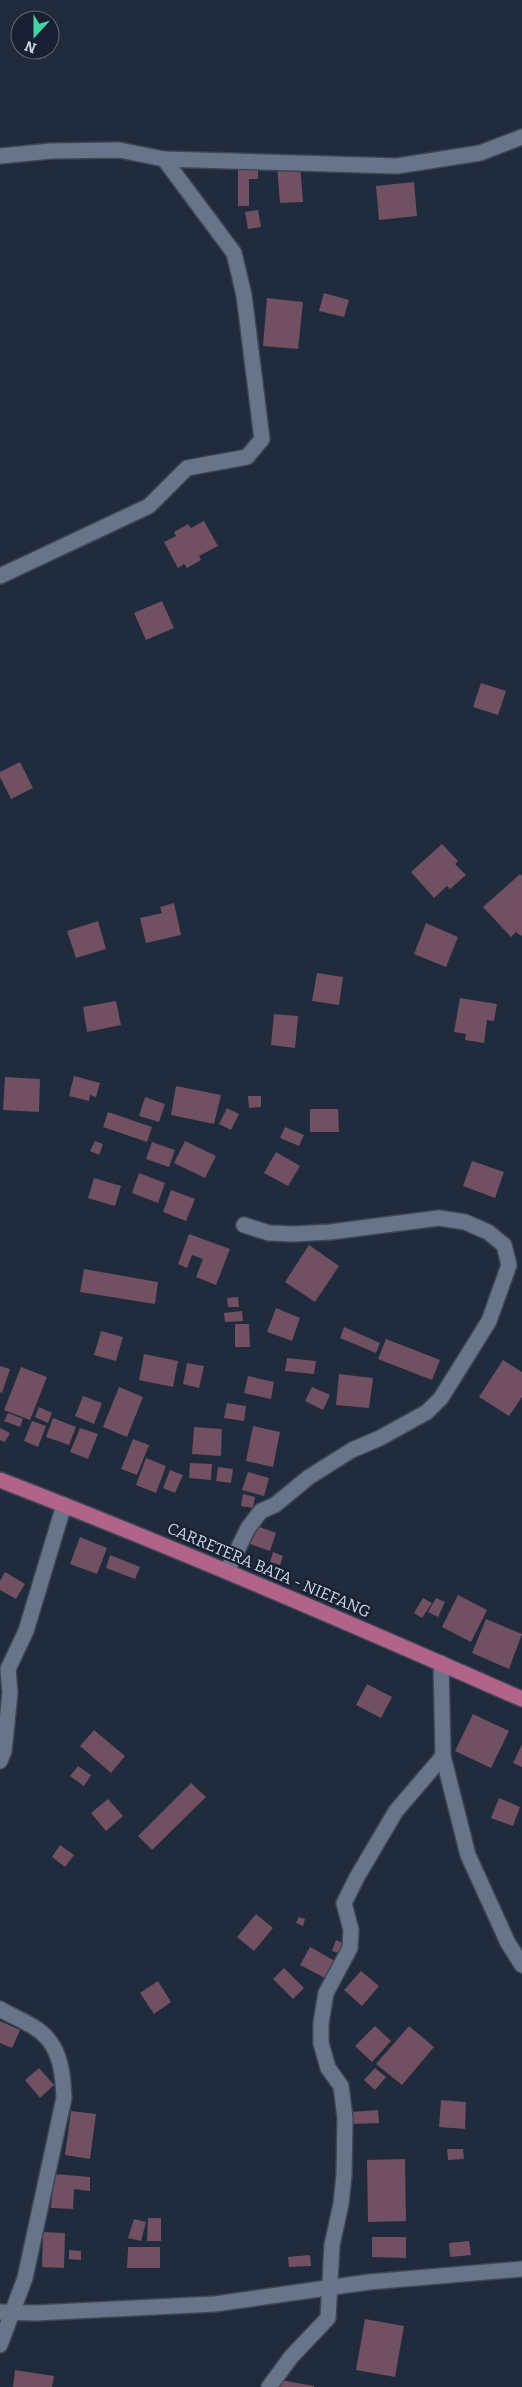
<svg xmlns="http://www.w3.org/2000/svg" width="522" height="2387" font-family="Bitter,serif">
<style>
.building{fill:#705061}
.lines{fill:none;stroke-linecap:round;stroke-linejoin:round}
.street-casing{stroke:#3d4656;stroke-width:18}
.primary-casing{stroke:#3d4656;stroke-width:18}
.street{stroke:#68748a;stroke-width:15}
.primary{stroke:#b26388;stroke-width:15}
.labels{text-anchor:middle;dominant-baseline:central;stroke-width:4.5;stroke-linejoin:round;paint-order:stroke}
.street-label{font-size:16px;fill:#d0d7e3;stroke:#172133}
</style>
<rect width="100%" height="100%" fill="#202b3d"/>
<!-- building -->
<g class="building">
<polygon points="238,162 258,162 258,179 249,179 249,206 238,206"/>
<polygon points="300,164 303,202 280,203 277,166"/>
<polygon points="414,182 417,216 379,220 376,186"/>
<polygon points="258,210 261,227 248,229 245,212"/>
<polygon points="324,293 349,300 344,317 319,311"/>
<polygon points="267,298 303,302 298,349 263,346"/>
<polygon points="204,521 218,546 199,556 201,560 187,568 184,564 178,568 164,542 176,536 174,532 188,524 191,528"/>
<polygon points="162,601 174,628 146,640 134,613"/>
<polygon points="481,683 506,691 498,715 473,707"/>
<polygon points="20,762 33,788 11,799 0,777 0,772"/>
<polygon points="442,844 458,861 455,864 466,875 450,889 447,886 434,898 411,872"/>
<polygon points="520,874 522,876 522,935 521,936 516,932 511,937 483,907"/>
<polygon points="174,903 181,935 146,943 140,918 162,913 160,907"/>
<polygon points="98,921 106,949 76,958 67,931"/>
<polygon points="426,923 458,937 446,967 414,954"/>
<polygon points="317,973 343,977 339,1005 312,1001"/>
<polygon points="460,998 497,1004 494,1021 487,1020 484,1043 465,1040 466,1034 454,1032"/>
<polygon points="116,1001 121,1025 87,1032 83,1007"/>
<polygon points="274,1014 298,1016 295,1048 271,1045"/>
<polygon points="74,1076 100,1083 96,1097 90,1095 89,1101 69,1096"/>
<polygon points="5,1077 40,1079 39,1112 3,1110"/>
<polygon points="176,1086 221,1095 214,1124 171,1115"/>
<polygon points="248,1096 261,1096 261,1107 249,1108"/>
<polygon points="145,1097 165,1104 159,1122 139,1116"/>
<polygon points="227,1108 239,1114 231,1130 219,1124"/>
<polygon points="310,1109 338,1109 339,1132 310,1132"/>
<polygon points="108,1112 152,1127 147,1142 103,1127"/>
<polygon points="285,1127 304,1135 299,1146 280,1138"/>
<polygon points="95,1141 103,1144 99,1155 90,1151"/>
<polygon points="185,1141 216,1156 205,1178 174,1163"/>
<polygon points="152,1142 175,1150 169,1167 146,1159"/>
<polygon points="276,1152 300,1166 288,1186 264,1173"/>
<polygon points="472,1161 504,1172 495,1198 463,1186"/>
<polygon points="139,1173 165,1183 158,1203 132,1193"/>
<polygon points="94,1178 121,1186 115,1206 88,1198"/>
<polygon points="171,1190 195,1199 186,1221 163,1212"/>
<polygon points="189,1234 230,1249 216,1285 196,1277 203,1259 192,1255 187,1268 178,1264"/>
<polygon points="309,1245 339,1266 315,1302 285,1282"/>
<polygon points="84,1269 158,1282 155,1304 80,1292"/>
<polygon points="238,1297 239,1307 228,1307 227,1298"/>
<polygon points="276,1308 300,1318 292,1341 267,1332"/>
<polygon points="242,1311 243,1321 225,1322 224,1313"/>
<polygon points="235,1324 249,1324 250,1347 235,1347"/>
<polygon points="344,1327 380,1343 376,1353 340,1338"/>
<polygon points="101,1331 123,1337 116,1361 94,1355"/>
<polygon points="386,1339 440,1360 432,1380 378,1359"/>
<polygon points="144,1354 178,1361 173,1387 139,1380"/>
<polygon points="287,1358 316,1361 314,1374 285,1371"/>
<polygon points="503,1360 522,1372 522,1397 509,1416 479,1397"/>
<polygon points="187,1363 204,1366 199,1388 183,1384"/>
<polygon points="0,1366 10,1369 2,1393 0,1392"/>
<polygon points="21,1367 47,1377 30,1420 4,1410"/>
<polygon points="339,1374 373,1378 369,1408 336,1405"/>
<polygon points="248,1376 274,1382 271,1399 244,1393"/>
<polygon points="119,1387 143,1397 127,1437 103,1427"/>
<polygon points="312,1387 330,1395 323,1410 305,1401"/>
<polygon points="83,1396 102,1403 94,1424 75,1416"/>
<polygon points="227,1403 246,1406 244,1421 224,1418"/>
<polygon points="39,1407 52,1413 48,1423 35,1417"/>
<polygon points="8,1413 23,1419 20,1427 4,1421"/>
<polygon points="53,1418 76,1427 69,1445 46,1437"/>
<polygon points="32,1421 46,1426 38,1447 24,1441"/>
<polygon points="253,1426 280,1432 273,1467 246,1461"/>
<polygon points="194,1427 222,1429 221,1456 192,1454"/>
<polygon points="0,1428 10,1433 5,1442 0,1440"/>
<polygon points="80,1428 98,1434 88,1459 70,1452"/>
<polygon points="133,1439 149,1445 137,1475 121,1469"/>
<polygon points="146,1458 166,1466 156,1493 136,1485"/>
<polygon points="190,1463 212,1464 211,1480 189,1478"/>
<polygon points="218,1467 233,1469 231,1483 216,1481"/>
<polygon points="170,1470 183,1475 175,1493 163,1488"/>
<polygon points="248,1472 269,1478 264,1496 242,1490"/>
<polygon points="243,1494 255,1497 253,1508 241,1506"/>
<polygon points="257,1526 276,1533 270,1551 250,1544"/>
<polygon points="80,1537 107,1548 97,1574 70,1564"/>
<polygon points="273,1552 283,1556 280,1565 270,1562"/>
<polygon points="110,1555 140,1567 135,1579 106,1568"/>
<polygon points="5,1572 25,1584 16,1599 0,1590 0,1581"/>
<polygon points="458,1595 487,1610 471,1642 442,1627"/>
<polygon points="423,1598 432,1603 422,1618 414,1613"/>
<polygon points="436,1598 445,1602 438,1617 428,1612"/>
<polygon points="486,1619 522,1634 509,1669 472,1653"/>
<polygon points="367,1684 392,1697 381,1718 356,1705"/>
<polygon points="473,1714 509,1731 491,1768 455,1751"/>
<polygon points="94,1730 125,1756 111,1773 80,1746"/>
<polygon points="522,1744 522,1767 513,1763"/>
<polygon points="78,1766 91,1775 84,1786 70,1776"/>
<polygon points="191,1783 206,1797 152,1850 138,1836"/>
<polygon points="499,1798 520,1807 513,1826 491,1818"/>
<polygon points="108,1799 123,1816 106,1831 91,1813"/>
<polygon points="60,1845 74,1855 65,1867 52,1857"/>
<polygon points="256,1914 273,1928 254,1951 237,1937"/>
<polygon points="299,1917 305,1919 303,1926 296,1923"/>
<polygon points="336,1940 343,1943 339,1953 332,1951"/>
<polygon points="310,1947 335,1961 325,1978 300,1965"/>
<polygon points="284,1968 304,1988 293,1999 273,1979"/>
<polygon points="361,1971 379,1986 362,2006 344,1990"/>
<polygon points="158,1981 171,2002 154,2014 140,1993"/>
<polygon points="0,2021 20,2030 12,2048 0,2043"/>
<polygon points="375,2026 391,2041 372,2062 355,2046"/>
<polygon points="409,2026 434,2047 402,2085 376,2064"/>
<polygon points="39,2068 54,2085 40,2098 25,2080"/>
<polygon points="375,2068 386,2077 375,2090 364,2080"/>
<polygon points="441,2100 466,2102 465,2129 439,2127"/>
<polygon points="378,2110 379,2123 352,2124 351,2112"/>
<polygon points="71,2111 96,2114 90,2159 65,2155"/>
<polygon points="447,2149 463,2149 464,2159 448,2160"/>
<polygon points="405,2159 406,2221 368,2222 367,2160"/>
<polygon points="54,2174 90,2177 90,2191 74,2189 73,2209 51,2208"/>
<polygon points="148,2218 161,2218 161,2241 147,2241"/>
<polygon points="134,2219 146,2222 141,2241 128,2238"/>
<polygon points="43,2232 65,2233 64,2268 42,2267"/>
<polygon points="372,2237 406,2237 406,2258 372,2257"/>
<polygon points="469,2241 471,2255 450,2257 449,2243"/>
<polygon points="128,2247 160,2247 160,2268 127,2268"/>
<polygon points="69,2250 81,2251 81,2260 69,2259"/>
<polygon points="310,2255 311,2266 289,2267 288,2257"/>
<polygon points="365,2319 404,2326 395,2377 356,2370"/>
<polygon points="15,2370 54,2376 52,2387 13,2387"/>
<polygon points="280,2380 314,2386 314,2387 279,2387"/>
</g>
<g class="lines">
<!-- street casing -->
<g class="street-casing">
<g id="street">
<polyline points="0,156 51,151 119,150 164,159 397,166 480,153 522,137"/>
<polyline points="0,576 149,506 187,468 247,457 262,439 244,295 234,253 164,159"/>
<polyline points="227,1571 248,1528 261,1511 275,1505 309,1477 352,1450 380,1438 427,1412 441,1398 489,1321 509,1265 504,1245 488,1232 465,1222 439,1218 330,1232 294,1234 269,1233 244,1225"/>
<polyline points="441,1663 443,1756 468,1855 508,1943 522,1965"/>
<polyline points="0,1761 4,1751 10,1693 8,1669 26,1631 64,1505"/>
<path d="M0,2009C13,2017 31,2023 42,2033C61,2049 63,2075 64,2098L25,2278L0,2345"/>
<polyline points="0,2312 35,2313 215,2304 369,2282 522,2269"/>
<polyline points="269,2387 291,2357 328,2318 332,2245 341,2204 344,2175 345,2118 341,2086 328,2068 321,2043 321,2023 326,1993 350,1948 351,1930 344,1903 357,1877 396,1811 443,1756"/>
</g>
</g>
<!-- primary casing -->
<g class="primary-casing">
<path id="primary" d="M0,1480C176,1548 349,1623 522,1699"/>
</g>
<!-- street -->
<use href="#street" class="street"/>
<!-- primary -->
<use href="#primary" class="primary"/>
</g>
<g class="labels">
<!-- street labels -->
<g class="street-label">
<text transform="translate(269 1570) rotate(23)">CARRETERA BATA - NIEFANG</text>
</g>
</g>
<!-- north arrow -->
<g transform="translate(35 35) rotate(201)"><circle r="24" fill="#172133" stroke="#616a79"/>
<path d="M0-4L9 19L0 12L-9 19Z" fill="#42d4a1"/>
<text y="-8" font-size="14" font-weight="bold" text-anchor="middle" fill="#d0d7e3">N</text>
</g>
</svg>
